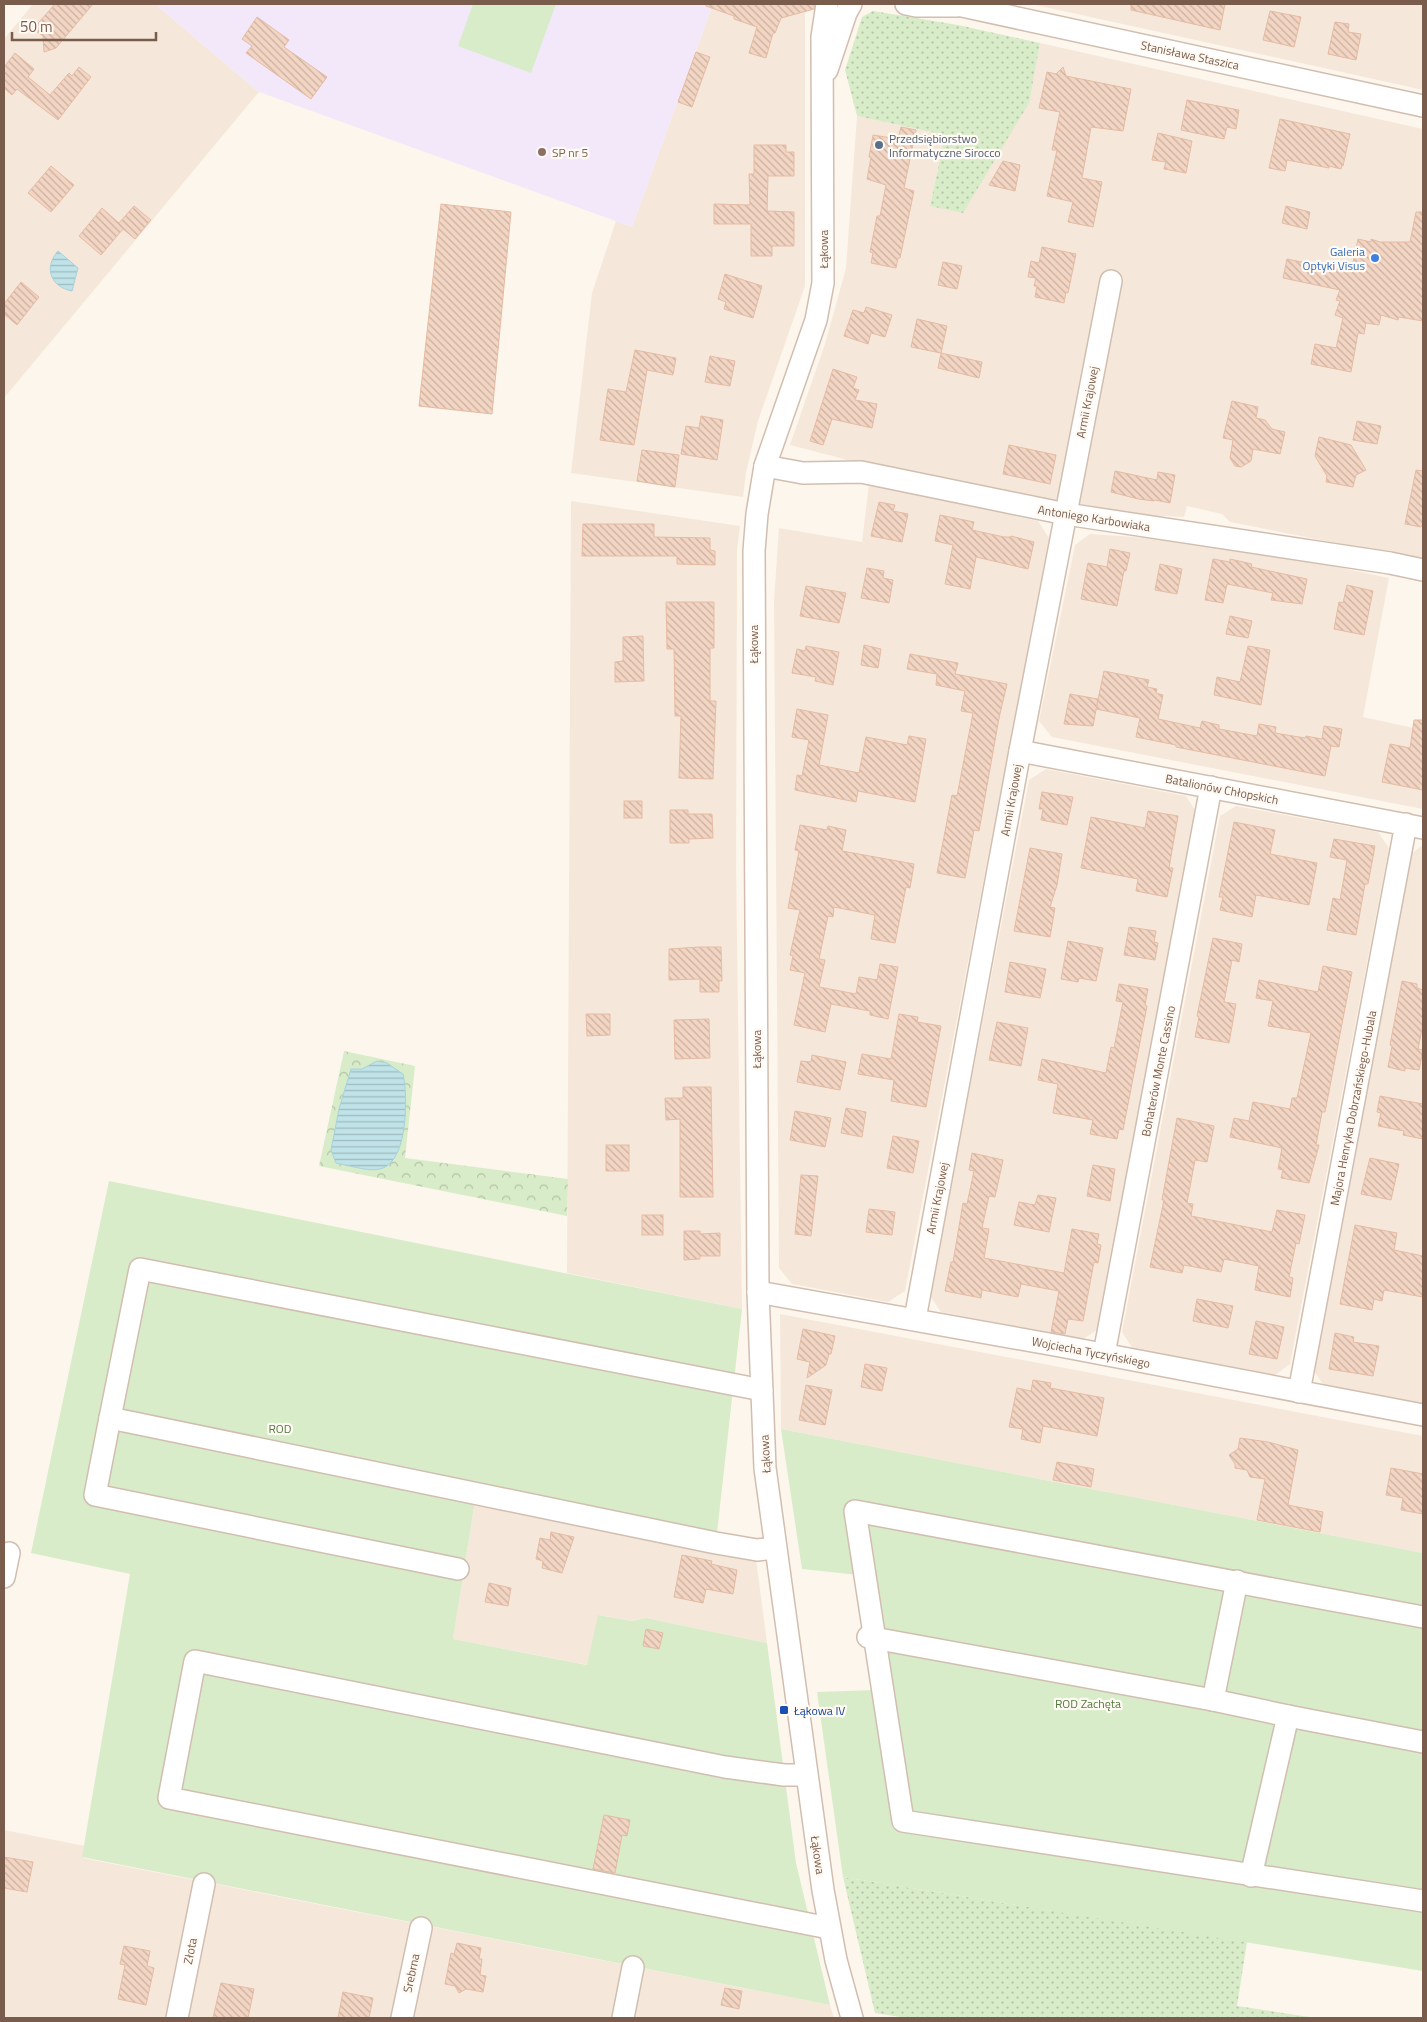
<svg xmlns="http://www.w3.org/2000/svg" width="1427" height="2022" font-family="'Titillium Web',sans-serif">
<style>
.residential{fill:#f5e8da}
.education{fill:#f3e8fa}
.grass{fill:url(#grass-dots)}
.forest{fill:url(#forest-crowns)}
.garden{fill:#d8ecc9}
.water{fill:url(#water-rules);stroke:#a5d3da}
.building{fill:url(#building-back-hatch);stroke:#e6bba3}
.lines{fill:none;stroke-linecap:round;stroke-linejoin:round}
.minor-casing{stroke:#d1beb0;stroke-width:24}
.minor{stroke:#fff;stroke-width:21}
.service-dot{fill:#5c6f8a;stroke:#fffaf3;stroke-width:2}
.education-dot{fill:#8d6e63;stroke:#fffaf3;stroke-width:2}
.shop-dot{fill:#3f7fe0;stroke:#fffaf3;stroke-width:2}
.transit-dot{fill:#1a4fb4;stroke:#fffaf3;stroke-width:2}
.labels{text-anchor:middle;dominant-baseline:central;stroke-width:4.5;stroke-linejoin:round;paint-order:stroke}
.street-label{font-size:12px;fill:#7a5c4d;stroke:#fffaf3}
.service-label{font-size:12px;fill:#4e5e75;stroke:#fffaf3;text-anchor:start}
.education-label{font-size:12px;fill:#785e54;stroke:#fffaf3;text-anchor:start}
.shop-label{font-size:12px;fill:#366cbe;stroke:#fffaf3;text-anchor:end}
.park-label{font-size:12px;fill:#537a41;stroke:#fffaf3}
.transit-label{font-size:12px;fill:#164399;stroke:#fffaf3;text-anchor:start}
</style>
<defs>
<pattern id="grass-dots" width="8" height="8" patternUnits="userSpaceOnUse" patternTransform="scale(1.25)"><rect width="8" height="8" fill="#d8ecc9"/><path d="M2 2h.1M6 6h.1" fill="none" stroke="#b4c2a5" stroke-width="1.8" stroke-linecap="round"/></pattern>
<pattern id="forest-crowns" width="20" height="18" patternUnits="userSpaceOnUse" patternTransform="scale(1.25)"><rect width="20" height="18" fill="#d8ecc9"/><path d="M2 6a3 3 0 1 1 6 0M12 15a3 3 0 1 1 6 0" fill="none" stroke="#b4c2a5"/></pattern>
<pattern id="water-rules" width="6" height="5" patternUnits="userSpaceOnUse" patternTransform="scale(1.25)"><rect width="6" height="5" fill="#bfe3e8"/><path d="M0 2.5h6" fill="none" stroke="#a0bbbe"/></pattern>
<pattern id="building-back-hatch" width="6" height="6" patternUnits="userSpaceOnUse" patternTransform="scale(1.25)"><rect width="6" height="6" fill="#f3d5c3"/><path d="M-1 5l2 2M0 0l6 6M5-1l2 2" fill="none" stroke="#cab0a1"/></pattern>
</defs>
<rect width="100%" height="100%" fill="#fdf6ec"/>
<!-- residential -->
<g class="residential">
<polygon points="33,4 155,4 259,92 4,398 4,39"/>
<polygon points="713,4 805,4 805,286 758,421 746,473 743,497 571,473 592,293 616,221 632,227"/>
<polygon points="1031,4 1423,4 1423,90 1378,80"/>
<polygon points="1040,43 1423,129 1423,560 1230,522 1222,514 1187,506 1184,517 1128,514 1081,509 867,465 790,445 825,344 846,268 857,116 945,135 930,206 1028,103"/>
<polygon points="869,484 1038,521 1049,538 905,1291 888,1302 792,1284 779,1268 774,600 779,528 862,542"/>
<polygon points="571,501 740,526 737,551 737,591 736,866 742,1309 567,1273"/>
<polygon points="1090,534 1226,543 1389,578 1363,717 1423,730 1423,809 1052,737 1039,721 1075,545"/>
<polygon points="1046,769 1186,796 1197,813 1100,1328 1083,1339 941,1312 930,1296 1029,780"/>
<polygon points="1236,806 1378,832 1389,848 1290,1364 1274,1376 1133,1349 1122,1332 1220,816"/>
<polygon points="1423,845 1423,1405 1324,1386 1313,1369 1411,854"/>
<polygon points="780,1314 1423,1436 1423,1553 781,1429"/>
<polygon points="475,1501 756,1559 767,1643 646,1618 632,1621 599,1615 588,1665 453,1639"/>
<polygon points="4,1830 85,1846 83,1858 830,2005 834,2018 4,2018"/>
</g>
<!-- education -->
<polygon class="education" points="155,4 713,4 632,227 259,92"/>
<!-- grass -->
<g class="grass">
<polygon points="873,11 958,25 1040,43 1029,103 963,213 930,206 945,135 857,116 845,70 862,17"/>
<polygon points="843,1877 1247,1942 1237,2006 1316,2018 907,2018 875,2013"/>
</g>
<!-- forest -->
<polygon class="forest" points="344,1051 415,1066 405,1158 568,1179 567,1216 319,1166"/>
<!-- garden -->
<g class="garden">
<polygon points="473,4 556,4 531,73 458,46"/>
<polygon points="109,1181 742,1309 715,1551 475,1501 453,1639 587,1665 598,1615 632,1621 646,1618 767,1643 796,1863 830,2005 82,1857 130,1574 31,1553"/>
<polygon points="781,1429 1423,1553 1423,1971 843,1877 817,1692 875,1690 859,1575 802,1569"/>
</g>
<!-- water -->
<g class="water">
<path d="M58,251L78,268L72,291C51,287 43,268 58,251Z"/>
<path d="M377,1061L387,1063L403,1074C408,1095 408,1159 383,1168C371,1173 353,1166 340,1164L336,1163L331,1150L339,1109L351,1069H362Z"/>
</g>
<!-- building -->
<g class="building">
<polygon points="55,4 93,4 56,48 44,52 43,36 33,29"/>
<polygon points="706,4 814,4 814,9 781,18 775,33 773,33 766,58 749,53 757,27 734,19 734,16 706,6"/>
<polygon points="1131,4 1225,4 1220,30 1131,10"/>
<polygon points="1270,11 1301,17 1294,47 1263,40"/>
<polygon points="257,17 289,40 284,47 327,77 311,99 246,53 252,46 242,39"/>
<polygon points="1335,22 1349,24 1348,32 1361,34 1356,60 1328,54"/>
<polygon points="696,52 710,57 692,107 678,102"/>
<polygon points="15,53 34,69 28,77 50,95 69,73 72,76 79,67 91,77 58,120 17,89 12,95 4,88 4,67"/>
<polygon points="1063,67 1066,76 1131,89 1123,131 1091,127 1082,178 1102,182 1093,227 1068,222 1073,202 1047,196 1057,150 1052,150 1060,112 1039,108 1047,72 1056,74"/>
<polygon points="1187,100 1239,110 1236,129 1227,127 1224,139 1181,130"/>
<polygon points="1280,119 1350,134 1343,166 1342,165 1341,169 1329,166 1329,168 1287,160 1285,171 1269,168"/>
<polygon points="901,127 916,130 904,188 914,191 900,258 898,258 896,268 871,263 873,253 870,252 877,216 880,216 886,185 867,179 871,157 869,157 873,135 898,139"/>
<polygon points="1158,133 1192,141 1186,173 1164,169 1166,162 1152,160"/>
<polygon points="754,145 786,145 786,152 794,152 794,176 768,176 767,211 794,212 794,246 772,246 772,256 751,256 751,224 714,224 714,204 750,205 749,174 754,174"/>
<polygon points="1003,161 1020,165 1015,191 989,185"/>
<polygon points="51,166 74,185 51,212 28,193"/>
<polygon points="441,204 511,212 492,414 419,406"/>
<polygon points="134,206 151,220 135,239 123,229 101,255 79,236 102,208 119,223"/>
<polygon points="1286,206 1310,212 1307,229 1282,223"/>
<polygon points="1416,212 1423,212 1423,321 1399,317 1398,320 1381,315 1379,325 1366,323 1364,334 1358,333 1351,372 1311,364 1315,344 1336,348 1343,318 1335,315 1340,301 1336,300 1340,290 1283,278 1287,259 1351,272 1358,239 1371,242 1371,239 1380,242 1410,242"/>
<polygon points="1042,247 1076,254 1068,293 1066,292 1064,303 1035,297 1037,286 1034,286 1036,278 1028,277 1031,261 1039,263"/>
<polygon points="943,262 962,266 957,289 938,285"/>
<polygon points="725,274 762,286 753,318 724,309 726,302 718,299"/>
<polygon points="21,282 39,297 17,325 4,314 4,304"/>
<polygon points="866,307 892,315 885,337 871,333 868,344 844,336 853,310 864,313"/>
<polygon points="917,319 947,326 941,353 911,347"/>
<polygon points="635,350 676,358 673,375 647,370 634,445 600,440 608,389 626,392"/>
<polygon points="941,353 982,362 979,378 938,368"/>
<polygon points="710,356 735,361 730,386 705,382"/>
<polygon points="833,369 857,377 853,388 859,390 855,400 877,404 872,428 832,419 823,445 810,441"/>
<polygon points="1232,401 1258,407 1256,418 1265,420 1272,429 1285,432 1280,454 1253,449 1251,461 1241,467 1235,466 1230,458 1233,440 1223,438"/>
<polygon points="701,416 723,420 717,460 681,454 686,426 699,428"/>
<polygon points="1357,421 1381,426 1377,444 1353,440"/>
<polygon points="1319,437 1351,445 1366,470 1356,475 1353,487 1326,482 1327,476 1315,456"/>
<polygon points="1009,445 1056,455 1050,484 1003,474"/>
<polygon points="642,450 679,455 675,487 637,481"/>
<polygon points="1416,470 1423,471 1423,525 1422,525 1421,527 1405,524"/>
<polygon points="1115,471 1157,480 1158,472 1175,475 1170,503 1155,500 1154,501 1138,499 1111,492"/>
<polygon points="879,502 895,505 893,511 908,514 902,542 871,536"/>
<polygon points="940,515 974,522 972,530 1004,537 1011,537 1011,536 1034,542 1028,569 976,557 970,589 945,584 953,545 935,541"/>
<polygon points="583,524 654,524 654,537 710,538 710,550 715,551 715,565 677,564 677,556 582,556"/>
<polygon points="1110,549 1130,553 1126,571 1124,571 1117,606 1081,599 1088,563 1107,567"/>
<polygon points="1213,559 1230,562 1230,559 1252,564 1251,567 1307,579 1302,604 1271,600 1273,593 1227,584 1223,603 1205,600"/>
<polygon points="1160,564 1182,569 1177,594 1155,590"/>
<polygon points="867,568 884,571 883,578 893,580 889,603 861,598"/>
<polygon points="1347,585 1373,591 1364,635 1334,629 1339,602 1343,603"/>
<polygon points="806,586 846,593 839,623 800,616"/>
<polygon points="666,602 714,602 714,648 710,648 710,701 716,701 713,779 679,778 681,716 675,716 674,649 667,649"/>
<polygon points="1230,616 1252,621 1248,638 1226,634"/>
<polygon points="643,636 644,681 615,682 615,662 623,661 623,637"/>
<polygon points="864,645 881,649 878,668 861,665"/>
<polygon points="806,646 839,652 833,685 815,681 816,677 792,673 797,649 805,651"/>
<polygon points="1248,646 1270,650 1261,705 1214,695 1217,677 1240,682"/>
<polygon points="910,654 958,663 955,674 1007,684 999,718 979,831 974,830 965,878 937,873 952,795 957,796 973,713 961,711 965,691 936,685 937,674 907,669"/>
<polygon points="1104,671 1149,680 1147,687 1157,689 1156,693 1163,695 1158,719 1200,728 1202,721 1219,725 1219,729 1257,736 1259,724 1276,727 1275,733 1305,738 1306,736 1322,739 1324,726 1342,729 1339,747 1331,746 1325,776 1176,747 1176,745 1136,737 1140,718 1096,709"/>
<polygon points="1070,694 1098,699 1093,726 1064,724"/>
<polygon points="797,709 828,715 819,765 859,773 866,737 907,745 909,736 926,739 915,802 858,791 856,802 795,790 797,775 802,776 809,740 792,737"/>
<polygon points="1414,720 1423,720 1423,790 1382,782 1390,744 1410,748"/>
<polygon points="1042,792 1073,797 1067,825 1041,820 1043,809 1039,809"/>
<rect x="624" y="801" width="18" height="17"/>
<polygon points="670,810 688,810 688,814 712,814 713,838 689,839 689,843 670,843"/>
<polygon points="1148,811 1178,816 1169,868 1173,868 1167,897 1136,891 1138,879 1081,868 1091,817 1145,828"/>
<polygon points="1234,822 1275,830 1270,854 1317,863 1309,905 1256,895 1252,917 1220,910 1223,897 1219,897"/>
<polygon points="800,825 827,830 828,826 846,830 842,851 914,864 910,888 906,887 895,943 871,939 875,915 834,907 833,917 828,916 819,959 825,960 819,987 856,994 859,977 877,980 880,964 898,967 888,1019 870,1015 870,1011 831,1004 825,1032 794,1025 805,973 790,970 793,956 790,955 800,910 788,908 799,851 795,850"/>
<polygon points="1334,839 1375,846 1368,884 1365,884 1356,935 1327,930 1333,898 1340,900 1347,860 1330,857"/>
<polygon points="1030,848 1062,854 1057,885 1050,907 1055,908 1050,937 1014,931"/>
<polygon points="1129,927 1156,931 1154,942 1158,943 1155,960 1124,955"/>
<polygon points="1213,938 1242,944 1239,962 1232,960 1224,1002 1236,1004 1229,1043 1195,1037 1199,1017 1197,1016"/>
<polygon points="1068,941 1103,948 1096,981 1079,978 1078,982 1061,979"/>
<polygon points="699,947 721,947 722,981 719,981 719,992 700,992 700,979 669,980 669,949"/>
<polygon points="1010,962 1046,969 1040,998 1005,992"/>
<polygon points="1323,966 1352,972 1325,1112 1322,1112 1316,1145 1319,1145 1309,1183 1281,1178 1283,1170 1278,1169 1282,1148 1230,1137 1234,1118 1249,1121 1253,1102 1290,1109 1292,1098 1297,1098 1311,1033 1268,1026 1273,1001 1256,998 1259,980 1318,992"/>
<polygon points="1402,981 1417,984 1417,988 1423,990 1423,1024 1418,1049 1423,1050 1419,1070 1405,1068 1405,1071 1388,1067 1392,1046 1390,1045"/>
<polygon points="1119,984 1148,989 1145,1005 1147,1006 1123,1130 1119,1129 1117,1139 1090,1134 1093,1120 1053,1113 1058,1084 1038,1080 1042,1059 1106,1073 1111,1047 1114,1048 1123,1002 1116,1001"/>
<polygon points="586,1014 610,1014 610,1035 587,1036"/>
<polygon points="899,1014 918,1017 917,1022 941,1026 926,1107 891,1101 894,1080 858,1074 862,1054 891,1059"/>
<polygon points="709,1019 710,1058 675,1059 674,1020"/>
<polygon points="997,1022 1028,1028 1021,1066 989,1060"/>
<polygon points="812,1055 846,1062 840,1090 797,1082 801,1061 811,1062"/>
<polygon points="683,1087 711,1087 713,1197 680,1197 680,1119 666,1120 665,1098 683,1098"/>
<polygon points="1380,1096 1423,1104 1423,1139 1403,1135 1404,1131 1378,1126 1381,1113 1377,1112"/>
<polygon points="846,1108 866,1112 862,1137 841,1133"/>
<polygon points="795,1111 831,1118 825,1147 790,1140"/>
<polygon points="1177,1118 1214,1126 1207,1162 1195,1160 1187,1203 1193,1204 1191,1216 1272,1232 1277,1210 1305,1215 1299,1244 1296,1243 1289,1277 1293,1278 1290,1297 1255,1290 1259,1266 1224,1259 1221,1272 1184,1265 1182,1273 1150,1267 1164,1200 1162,1200"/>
<polygon points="893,1136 919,1141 913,1173 887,1168"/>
<rect x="606" y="1145" width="23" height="26"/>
<polygon points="972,1153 1003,1160 995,1197 989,1196 982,1228 989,1229 984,1258 1064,1273 1072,1229 1099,1234 1097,1244 1101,1245 1098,1263 1094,1262 1083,1321 1068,1319 1065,1334 1051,1332 1059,1291 1021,1284 1018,1297 982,1290 981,1298 945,1291 951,1262 953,1262 963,1203 967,1204 974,1171 969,1170"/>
<polygon points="1370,1158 1399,1164 1391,1200 1361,1194"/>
<polygon points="1093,1165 1115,1169 1110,1201 1087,1196"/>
<polygon points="801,1175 818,1176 811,1236 795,1234"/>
<polygon points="1038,1195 1056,1198 1049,1232 1014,1225 1019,1202 1035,1205"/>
<polygon points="869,1209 895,1212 892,1235 866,1232"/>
<rect x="642" y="1215" width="21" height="20"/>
<polygon points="1355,1225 1397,1233 1394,1250 1423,1256 1423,1297 1384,1290 1382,1301 1374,1299 1372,1310 1340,1304"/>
<polygon points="684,1231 700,1231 700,1234 720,1233 720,1256 700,1256 700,1259 684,1260"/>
<polygon points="1197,1299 1233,1306 1228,1328 1193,1321"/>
<polygon points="1256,1321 1284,1327 1277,1359 1249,1354"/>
<polygon points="803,1329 835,1336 831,1354 829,1354 826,1365 807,1378 810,1362 797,1359"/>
<polygon points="1335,1333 1354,1337 1353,1342 1379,1346 1373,1376 1329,1369"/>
<polygon points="865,1364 887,1368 882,1391 861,1387"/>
<polygon points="1033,1380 1051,1383 1050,1388 1104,1398 1097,1436 1043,1426 1040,1443 1021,1439 1023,1429 1009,1427 1017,1388 1031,1391"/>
<polygon points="806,1385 832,1390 825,1425 799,1420"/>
<polygon points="1240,1438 1268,1442 1298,1450 1288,1505 1323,1512 1320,1532 1257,1520 1265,1479 1250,1477 1247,1470 1235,1468 1235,1464 1229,1455 1238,1449"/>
<polygon points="1057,1462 1094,1469 1091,1487 1053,1480"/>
<polygon points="1391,1468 1423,1474 1423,1514 1401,1510 1403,1498 1386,1495"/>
<polygon points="551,1532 574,1537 562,1573 542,1568 543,1561 536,1559 540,1538 550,1540"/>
<polygon points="682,1555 712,1561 711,1564 737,1570 733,1594 706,1589 703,1603 674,1597"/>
<polygon points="489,1583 511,1588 508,1606 485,1602"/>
<polygon points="646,1629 663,1633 659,1649 643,1646"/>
<polygon points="604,1815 630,1820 627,1836 622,1835 615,1873 593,1869"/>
<polygon points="4,1857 33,1862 27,1892 4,1888"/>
<polygon points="457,1943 481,1948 479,1959 482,1959 480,1975 486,1976 483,1992 466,1989 459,1993 455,1986 445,1984 451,1953 454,1954"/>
<polygon points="124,1946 150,1951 147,1966 154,1968 146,2005 118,1999 125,1965 120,1964"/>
<polygon points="221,1983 254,1989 248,2018 213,2018"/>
<polygon points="725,1988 742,1991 739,2009 721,2005"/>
<polygon points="343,1992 373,1998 369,2018 338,2018"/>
</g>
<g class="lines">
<!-- minor casing -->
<g class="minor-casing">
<g id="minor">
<polyline points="827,4 822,37 823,283 816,320 765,466 757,514 754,551 758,1292 765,1468 823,1890 836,1960 852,2018"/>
<polyline points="906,4 916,6 957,6"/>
<polyline points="953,4 1423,106"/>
<polyline points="827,70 846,13 851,4"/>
<polyline points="765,466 803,473 861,472 1066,514 1390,563 1423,570"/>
<polyline points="1020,751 1423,828"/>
<polyline points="758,1292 1060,1346 1423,1415"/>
<polyline points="915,1319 1020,751 1111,281"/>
<polyline points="1104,1354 1211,787"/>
<polyline points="762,1390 140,1269 110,1418 716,1543 757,1550 775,1548"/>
<polyline points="1299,1392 1406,824"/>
<polyline points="110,1418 95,1495 458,1569"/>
<polyline points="4,1577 9,1553"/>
<polyline points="1237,1581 1213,1700 1288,1716"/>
<polyline points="1423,1617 855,1511 903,1821 1423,1901"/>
<polyline points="868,1637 1213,1700"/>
<polyline points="806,1775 784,1775 725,1767 195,1661 169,1798 829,1928"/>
<polyline points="1251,1876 1288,1716 1423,1742"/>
<polyline points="177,2018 204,1884"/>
<polyline points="402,2018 421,1928"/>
<polyline points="623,2018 633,1967"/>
</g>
</g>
<!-- minor -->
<use href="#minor" class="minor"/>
</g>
<!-- markers -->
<circle class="service-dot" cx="879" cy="145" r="5"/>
<circle class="education-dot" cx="542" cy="152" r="5"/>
<circle class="shop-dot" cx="1375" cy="258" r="5"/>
<rect class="transit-dot" x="779" y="1705" width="10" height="10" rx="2.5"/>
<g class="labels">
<!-- street labels -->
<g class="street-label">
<text transform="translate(1190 55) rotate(12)">Stanisława Staszica</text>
<text transform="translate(823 249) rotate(-90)">Łąkowa</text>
<text transform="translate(1087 402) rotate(-79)">Armii Krajowej</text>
<text transform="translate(1094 518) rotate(9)">Antoniego Karbowiaka</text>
<text transform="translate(753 644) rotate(-90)">Łąkowa</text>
<text transform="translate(1222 789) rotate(11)">Batalionów Chłopskich</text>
<text transform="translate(1011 800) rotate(-80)">Armii Krajowej</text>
<text transform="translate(756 1049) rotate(-90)">Łąkowa</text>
<text transform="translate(1158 1071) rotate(-79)">Bohaterów Monte Cassino</text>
<text transform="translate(1353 1108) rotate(-79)">Majora Henryka Dobrzańskiego-Hubala</text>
<text transform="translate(937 1198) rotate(-79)">Armii Krajowej</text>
<text transform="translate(1091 1352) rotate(11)">Wojciecha Tyczyńskiego</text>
<text transform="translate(765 1454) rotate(-93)">Łąkowa</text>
<text transform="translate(818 1855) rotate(82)">Łąkowa</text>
<text transform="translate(190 1951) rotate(-79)">Złota</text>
<text transform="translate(411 1973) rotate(-78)">Srebrna</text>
</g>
<!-- service labels -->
<g class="service-label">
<text x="889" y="138">Przedsiębiorstwo<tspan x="889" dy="14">Informatyczne Sirocco</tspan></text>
</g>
<!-- education labels -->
<g class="education-label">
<text x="552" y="152">SP nr 5</text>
</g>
<!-- shop labels -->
<g class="shop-label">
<text x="1365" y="251">Galeria<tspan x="1365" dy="14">Optyki Visus</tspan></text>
</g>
<!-- park labels -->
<g class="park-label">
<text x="280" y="1428">ROD</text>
<text x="1088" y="1703">ROD Zachęta</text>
</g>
<!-- transit labels -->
<g class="transit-label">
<text x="794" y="1710">Łąkowa IV</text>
</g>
</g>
<!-- border -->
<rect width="1427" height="2022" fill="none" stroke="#7a5c4d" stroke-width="10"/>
<!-- scale -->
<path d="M12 32v8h144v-8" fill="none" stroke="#7a5c4d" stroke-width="2.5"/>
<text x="20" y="32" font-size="15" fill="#7a5c4d" stroke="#fffaf3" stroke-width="4" paint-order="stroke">50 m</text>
</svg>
